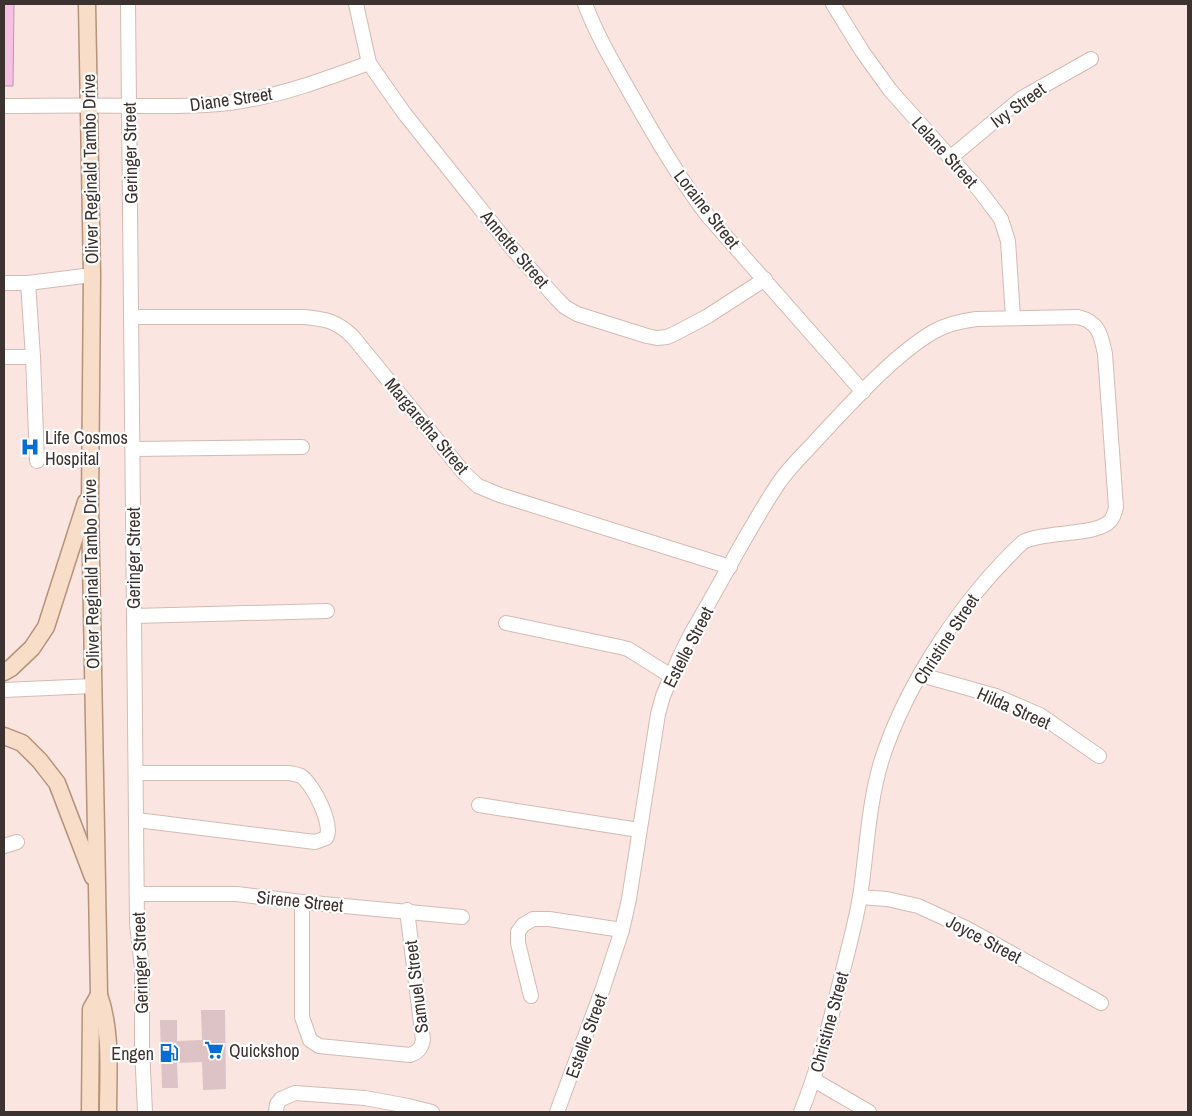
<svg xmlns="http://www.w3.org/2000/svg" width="1192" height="1116" font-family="'Archivo Narrow',sans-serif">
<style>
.water{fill:#f7c0e5;stroke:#bf95ae}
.building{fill:#ddc2c6}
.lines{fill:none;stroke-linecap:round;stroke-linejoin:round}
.minor-casing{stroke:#d5bab4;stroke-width:16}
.major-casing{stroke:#b3937a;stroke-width:19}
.minor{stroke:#fff;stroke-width:14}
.major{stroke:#f8ddc8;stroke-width:16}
.labels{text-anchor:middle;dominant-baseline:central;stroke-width:4.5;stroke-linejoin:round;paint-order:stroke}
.street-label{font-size:18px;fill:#3c322f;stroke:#fff}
.poi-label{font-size:18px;fill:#3c322f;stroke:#fff;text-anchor:start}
</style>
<rect width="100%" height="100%" fill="#fbe5e0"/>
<!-- water -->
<polygon class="water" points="4,4 14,4 13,86 4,86"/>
<!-- building -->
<polygon class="building" points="201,1010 225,1010 226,1089 203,1090 202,1062 177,1063 178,1088 162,1088 160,1020 177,1020 177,1041 202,1040"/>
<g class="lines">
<!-- minor casing -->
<g class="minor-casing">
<g id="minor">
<polyline points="128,4 137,924 142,968 142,1048 145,1112"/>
<polyline points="356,4 369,63 404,113 511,247 556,298 565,307 577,314 647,336 657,338 667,337 676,333 708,316 765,279"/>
<path d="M585,4C597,36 615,66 632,96C655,137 679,178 707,215L863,392"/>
<polyline points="833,4 862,51 890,90 980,191 1001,219 1008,241 1013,317"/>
<path d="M4,106C45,106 87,105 129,106C167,106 205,107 242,101C286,94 328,78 369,63"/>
<polyline points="950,158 1022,98 1091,59"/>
<polyline points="4,283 28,283 92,275"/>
<polyline points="28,283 33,357"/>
<path d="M131,317H304C326,319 337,321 353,337L464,473L478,486L500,495L730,567"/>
<polyline points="4,357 33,357 37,461"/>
<polyline points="133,449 302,447"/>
<polyline points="134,616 327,611"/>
<polyline points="506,623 620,647 628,649 671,676"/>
<polyline points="921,675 996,696 1040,715 1099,756"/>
<polyline points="4,690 93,686"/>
<path d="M137,773H289C293,774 297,774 301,776C313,784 334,825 326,838L315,842L137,820"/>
<polyline points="479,805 639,830"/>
<polyline points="4,846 17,842"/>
<polyline points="137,894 237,894 302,902 462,917"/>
<polyline points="860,897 887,899 918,906 966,928 1101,1003"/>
<path d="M302,902V1017L310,1040L319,1046L410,1055C418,1052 421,1049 423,1040L407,910"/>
<polyline points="531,996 518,943 518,932 523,925 533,919 549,919 622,930"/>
<polyline points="814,1080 869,1112"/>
<polyline points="276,1112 277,1104 281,1099 295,1093 365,1098 408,1106 432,1112"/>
<path d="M557,1112L603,988L622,930L629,899L658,714L663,696L680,656L692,632C721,583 747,531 778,484C790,466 807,451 821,435C853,401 894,355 933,332C947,324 960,321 976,319L1078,317C1099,322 1101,335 1105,354L1116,507C1115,512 1114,517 1110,521C1097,536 1044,531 1023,542C964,597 907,682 882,759C868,804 867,851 860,897C855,925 847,954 840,982C829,1026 818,1070 801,1112"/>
</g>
</g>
<!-- major casing -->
<g class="major-casing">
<g id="major">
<path d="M87,4L92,275L90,504L99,995C112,1032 108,1073 108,1112"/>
<polyline points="4,672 11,668 32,648 46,627 86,502"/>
<polyline points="4,736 22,743 40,761 57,783 93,877"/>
<polyline points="90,1112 91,1009 99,995"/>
</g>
</g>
<!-- minor -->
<use href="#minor" class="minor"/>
<!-- major -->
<use href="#major" class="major"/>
</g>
<!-- icons -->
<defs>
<g id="hospital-bare" transform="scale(1.5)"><path d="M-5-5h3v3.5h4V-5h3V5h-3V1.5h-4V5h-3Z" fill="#046ed6" stroke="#fff" stroke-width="2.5" paint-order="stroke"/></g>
<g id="supermarket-bare" transform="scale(1.5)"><path d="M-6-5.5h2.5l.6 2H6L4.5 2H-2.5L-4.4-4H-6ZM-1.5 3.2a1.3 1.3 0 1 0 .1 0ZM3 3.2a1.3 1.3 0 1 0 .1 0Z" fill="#046ed6" stroke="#fff" stroke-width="2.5" paint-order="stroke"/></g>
<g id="fuel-bare" transform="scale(1.5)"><path d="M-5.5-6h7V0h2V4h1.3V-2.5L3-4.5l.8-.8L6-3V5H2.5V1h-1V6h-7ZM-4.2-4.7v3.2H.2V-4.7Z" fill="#046ed6" stroke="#fff" stroke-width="2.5" paint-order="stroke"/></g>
</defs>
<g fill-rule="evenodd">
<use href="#hospital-bare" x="30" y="447"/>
<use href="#supermarket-bare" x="214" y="1050"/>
<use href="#fuel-bare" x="169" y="1053"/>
</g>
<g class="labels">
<!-- street labels -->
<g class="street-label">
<text transform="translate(231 99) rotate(-8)">Diane Street</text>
<text transform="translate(1018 105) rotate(-36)">Ivy Street</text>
<text transform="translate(945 152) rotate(48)">Lelane Street</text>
<text transform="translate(130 153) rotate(-91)">Geringer Street</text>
<text transform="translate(90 169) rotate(-91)">Oliver Reginald Tambo Drive</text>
<text transform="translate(707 209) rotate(52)">Loraine Street</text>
<text transform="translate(515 249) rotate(50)">Annette Street</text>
<text transform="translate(427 426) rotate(50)">Margaretha Street</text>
<text transform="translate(133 558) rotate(-90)">Geringer Street</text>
<text transform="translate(91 574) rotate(-91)">Oliver Reginald Tambo Drive</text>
<text transform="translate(946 639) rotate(-57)">Christine Street</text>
<text transform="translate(688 647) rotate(-63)">Estelle Street</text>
<text transform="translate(1014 708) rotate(24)">Hilda Street</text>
<text transform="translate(300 901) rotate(6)">Sirene Street</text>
<text transform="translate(984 939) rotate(28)">Joyce Street</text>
<text transform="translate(140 963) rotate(-92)">Geringer Street</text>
<text transform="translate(416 987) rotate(-97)">Samuel Street</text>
<text transform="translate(829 1022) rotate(-75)">Christine Street</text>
<text transform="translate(586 1036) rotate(-70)">Estelle Street</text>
</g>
<!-- poi labels -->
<g class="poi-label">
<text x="45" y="437">Life Cosmos<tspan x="45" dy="21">Hospital</tspan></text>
<text x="229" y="1050">Quickshop</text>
<text x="154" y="1053" text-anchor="end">Engen</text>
</g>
</g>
<!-- border -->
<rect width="1192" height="1116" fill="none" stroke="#3c322f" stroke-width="10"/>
</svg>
